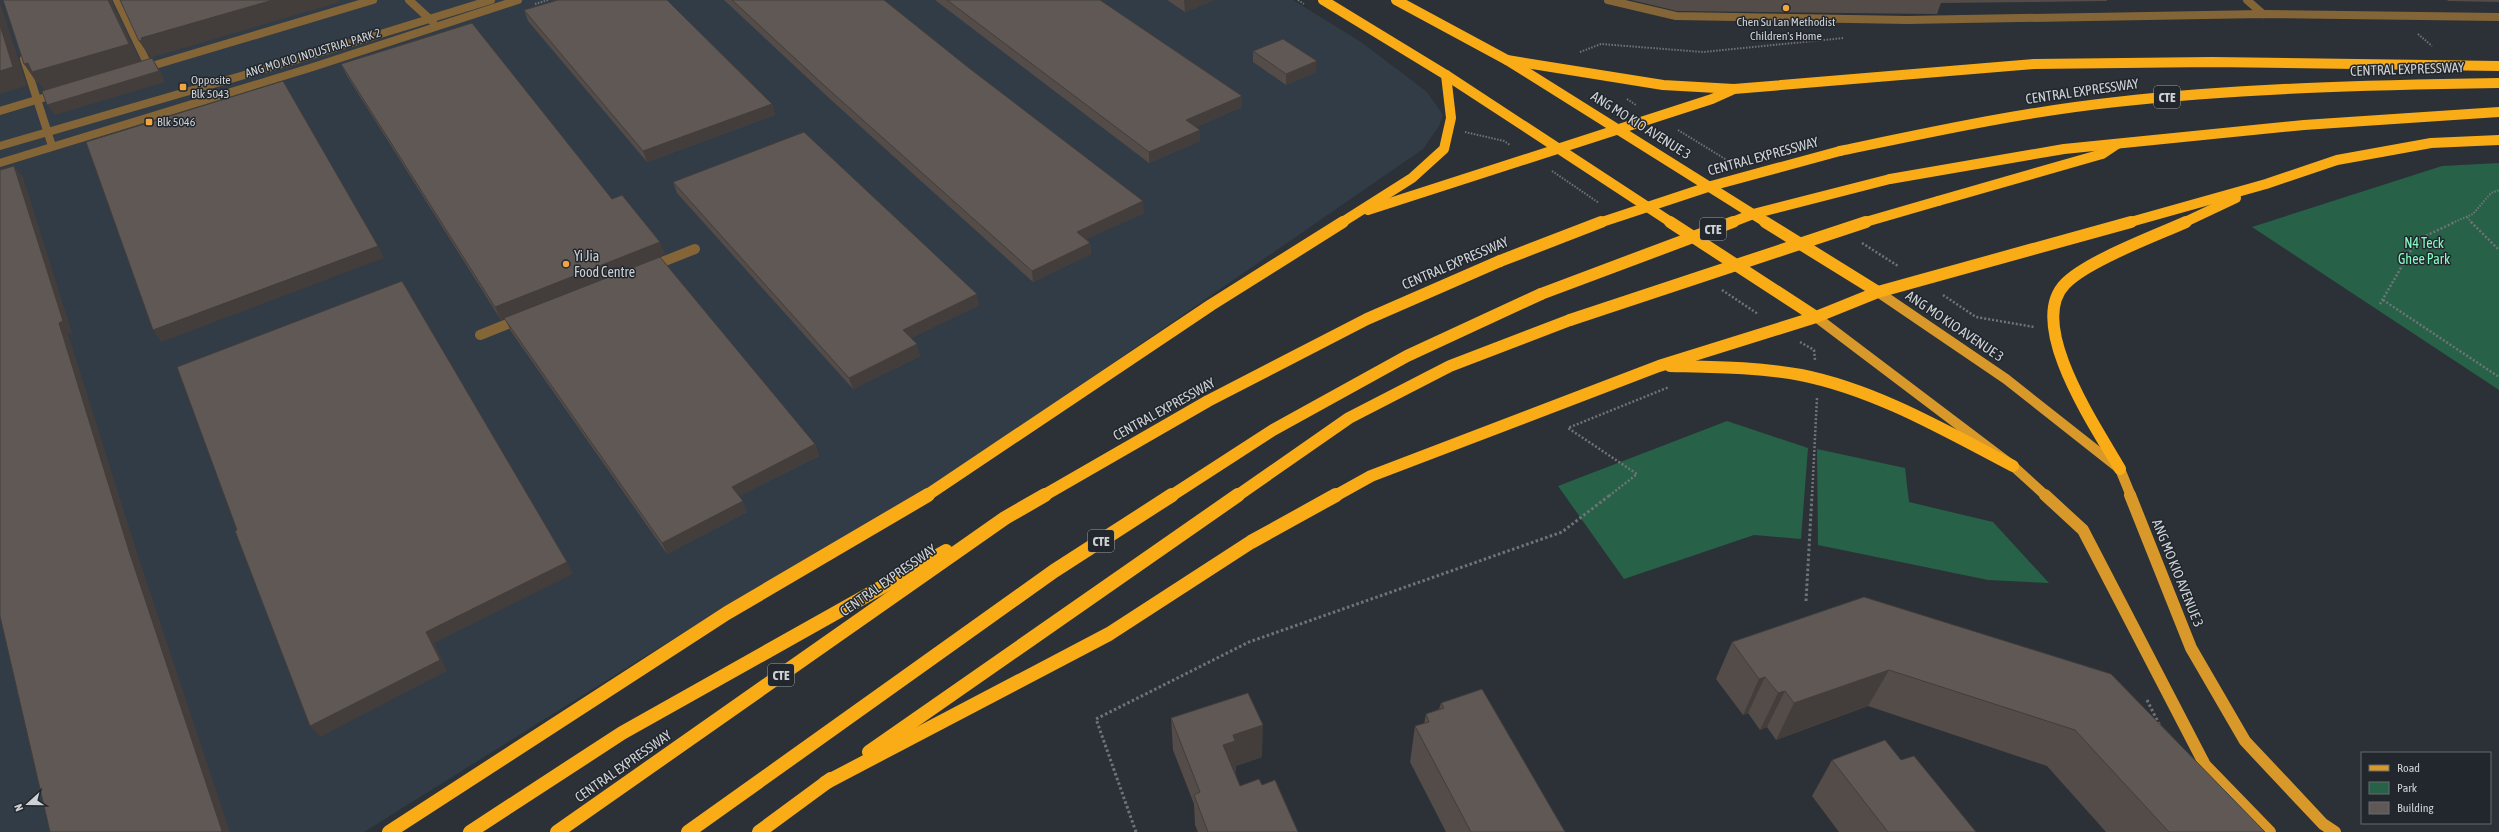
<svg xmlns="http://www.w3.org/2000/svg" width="2499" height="832" font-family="'Asap Condensed',sans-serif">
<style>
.built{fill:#323c46}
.green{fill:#276147}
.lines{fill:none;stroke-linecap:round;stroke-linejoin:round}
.path-far2{stroke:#6f7478;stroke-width:2;stroke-dasharray:1.5 1.5;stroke-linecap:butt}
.path-far1{stroke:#6f7478;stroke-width:2.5;stroke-dasharray:2 2;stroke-linecap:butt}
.path{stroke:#6f7478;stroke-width:3;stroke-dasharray:2.5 2.5;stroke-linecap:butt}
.minor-far1{stroke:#846538;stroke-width:8}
.minor{stroke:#846538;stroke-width:10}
.major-far1{stroke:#d8982a;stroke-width:10}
.major{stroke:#d8982a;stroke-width:12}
.highway-far2{stroke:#f9ac16;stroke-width:10}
.highway-far1{stroke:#f9ac16;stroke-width:12}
.highway{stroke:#f9ac16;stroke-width:14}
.highway-bridge-far1{stroke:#f9ac16;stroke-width:10}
.highway-bridge{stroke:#f9ac16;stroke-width:12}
.wall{fill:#534c48}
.shaded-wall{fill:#433e3b}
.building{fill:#605854;stroke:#433e3b}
.poi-dot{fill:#f1a540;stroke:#21272c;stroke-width:1.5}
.labels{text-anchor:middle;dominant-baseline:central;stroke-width:3;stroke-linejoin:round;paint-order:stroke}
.far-poi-label{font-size:12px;fill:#ced1d5;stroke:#21272c;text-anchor:start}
.far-street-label{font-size:12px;fill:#ced1d5;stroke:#21272c}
.shield{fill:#21272c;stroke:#9a9ea2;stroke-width:1}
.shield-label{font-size:13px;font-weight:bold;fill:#ced1d5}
.street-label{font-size:14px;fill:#ced1d5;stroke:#21272c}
.park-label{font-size:14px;fill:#86fbc3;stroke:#21272c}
.poi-label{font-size:14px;fill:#ced1d5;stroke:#21272c;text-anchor:start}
</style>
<rect width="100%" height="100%" fill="#2b3136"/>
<!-- built -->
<polygon class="built" points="0,0 1293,0 1361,42 1427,92 1443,115 1439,126 1423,149 945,479 713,614 364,832 0,832"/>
<!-- green -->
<g class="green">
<polygon points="2499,163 2499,390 2252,227 2442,166"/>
<polygon points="1727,421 1808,448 1801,539 1754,535 1624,579 1558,486"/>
<polygon points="1817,449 1905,468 1909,502 1993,522 2049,583 1988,580 1818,545"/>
</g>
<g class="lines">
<!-- path-far2 -->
<g class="path-far2">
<polyline points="1298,0 1304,4"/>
<polyline points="535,4 548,0"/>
<polyline points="2418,34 2432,46"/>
<polyline points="1580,52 1601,44 1703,52 1844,38"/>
<polyline points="1627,99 1636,105"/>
<polyline points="1678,130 1730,162"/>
<polyline points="1465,132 1504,141 1510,145"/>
<polyline points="1552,171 1599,203"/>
<polyline points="2467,217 2472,223"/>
<polyline points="2452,223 2473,214 2491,193 2499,190"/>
</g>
<!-- path-far1 -->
<g class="path-far1">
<polyline points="2471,222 2499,250"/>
<polyline points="1862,243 1898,266"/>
<polyline points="1722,290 1758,314"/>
<polyline points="1943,295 1976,317 2034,327"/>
<polyline points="2383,300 2499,377"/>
<polyline points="2380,304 2417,240 2455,222"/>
<polyline points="1800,342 1814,350 1815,360"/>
<polyline points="1609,496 1637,474 1568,428 1669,387"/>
<polyline points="1812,496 1817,398"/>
</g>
<!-- path -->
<g class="path">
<polyline points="1806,601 1812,495"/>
<polyline points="2147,700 2160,726"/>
<polyline points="1136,832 1096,719 1249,642 1562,532 1610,495"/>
</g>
<!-- minor-far1 -->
<g class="minor-far1">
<polyline points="117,0 149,67"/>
<polyline points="409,0 433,22"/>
<polyline points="1608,0 1676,16 1907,20 2263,14 2499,17"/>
<polyline points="2247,0 2263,14"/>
<polyline points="24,59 52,146"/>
<polyline points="145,68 373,0"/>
<polyline points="0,111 56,94"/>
<polyline points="0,146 296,60 491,0"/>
<polyline points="0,163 313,67 518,0"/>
</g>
<!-- minor -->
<g class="minor">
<polyline points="652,266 695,249"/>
<polyline points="480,335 520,319"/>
</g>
<!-- major-far1 -->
<g class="major-far1">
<polyline points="1878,292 2006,379 2120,469 2131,496"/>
<polyline points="1816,317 2013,466 2046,496"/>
</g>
<!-- major -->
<g class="major">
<polyline points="2045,495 2083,530 2205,765 2270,832"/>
<polyline points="2130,495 2191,648 2245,741 2323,824 2335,832"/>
</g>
<!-- highway-far2 -->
<g class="highway-far2">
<polyline points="1323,0 1446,75 1672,223"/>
<polyline points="1396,0 1507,60 1767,223"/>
<polyline points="1507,60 1663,85 1734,89 2034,64 2212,62 2499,66"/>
<path d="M1840,151C1931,132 2023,112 2116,102C2243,88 2371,85 2499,83"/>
<polyline points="1890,179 2064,149 2304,125 2499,112"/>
<polyline points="1938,201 2102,154 2117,144"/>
<polyline points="1368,210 1712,99 1732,90"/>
<polyline points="1341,223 1412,178 1444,149 1451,118 1446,75"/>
<polyline points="2127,223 2266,184 2337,160 2431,143 2499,140"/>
<polyline points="2183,223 2236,198"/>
</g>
<!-- highway-far1 -->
<g class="highway-far1">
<polyline points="1670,222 1816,317"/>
<polyline points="1765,222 1878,292"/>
<path d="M1670,366C1714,367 1758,367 1801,375C1876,390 1946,431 2013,466"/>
<path d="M2120,469C2098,430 2025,325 2065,284C2087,261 2155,236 2186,222"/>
<polyline points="926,496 1211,305 1343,222"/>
<polyline points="1043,496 1208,401 1367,319 1500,261"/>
<polyline points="1171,496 1273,430 1407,356 1541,294"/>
<polyline points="1237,496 1349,418 1450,366 1570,320"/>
<polyline points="1335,496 1371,476 1659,366 1816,317 1878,292 2131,222"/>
</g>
<!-- highway -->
<g class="highway">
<polyline points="869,752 1238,495"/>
<polyline points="825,783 1109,634 1251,542 1336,495"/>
<polyline points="389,832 727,613 928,495"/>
<polyline points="470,832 622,733 946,551"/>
<polyline points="557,832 1005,518 1045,495"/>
<polyline points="688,832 1054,571 1172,495"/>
<polyline points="759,832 831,779"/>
</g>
<!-- highway-bridge-far1 -->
<g class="highway-bridge-far1">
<polyline points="1599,223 1711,186 1840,151"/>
<polyline points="1730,223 1753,214 1890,179"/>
<polyline points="1862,223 1938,201"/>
</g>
<!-- highway-bridge -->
<g class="highway-bridge">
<polyline points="1500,261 1601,222"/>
<polyline points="1541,294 1733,222"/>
<polyline points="1570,320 1866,222"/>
</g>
</g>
<!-- wall -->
<g class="wall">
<polygon points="724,0 884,0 1144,213 1086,239 1090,243 1091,254 1033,282 830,99"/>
<polygon points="935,0 1100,0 1242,96 1242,107 1196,127 1200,141 1149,163"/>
<polygon points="1167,0 1214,0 1185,12"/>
<polygon points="1631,0 2107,0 2107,1 1941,3 1937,14 1677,11"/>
<polygon points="2447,0 2499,0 2499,2 2448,1"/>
<polygon points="524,10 772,104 775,115 647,162 528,21"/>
<polygon points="1253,51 1316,72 1286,85 1253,62"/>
<polygon points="341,64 612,199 665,254 553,299 815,444 819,456 739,496 747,512 667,554 510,330 505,318 501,320 347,76"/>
<polygon points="673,182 979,305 911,338 920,356 853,389 677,193"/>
<polygon points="1864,597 2265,832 2106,832 2047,766 1868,706 1776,740 1767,727 1760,730 1748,713 1743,715 1716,679 1732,642"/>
<polygon points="1441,703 1565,832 1446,832 1410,762 1415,726 1424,724 1426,714 1439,709"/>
<polygon points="1171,718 1262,757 1236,766 1236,772 1235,772 1240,786 1262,785 1298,832 1198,832 1195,825 1194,804 1173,750"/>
<polygon points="1832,760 1901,760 1976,832 1839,832 1812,796"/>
</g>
<!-- shaded-wall -->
<g class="shaded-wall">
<polygon points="108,0 113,0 112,2 141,63 46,92 39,83 37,83 24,64"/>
<polygon points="273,0 339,0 340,2 153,57 154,60 153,60 159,69 165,82 55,115 47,105 152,60 139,41 141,38"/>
<polygon points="1184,0 1214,0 1185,12"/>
<polygon points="0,2 27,86 0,94"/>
<polygon points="1317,61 1316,72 1286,85 1286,74"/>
<polygon points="1242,96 1242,107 1187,131 1186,120"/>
<polygon points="772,104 775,115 647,162 643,151"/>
<polygon points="1200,130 1200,141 1149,163 1149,152"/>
<polygon points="14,166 23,177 72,333 68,334 140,562 230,832 221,832 129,551 59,323"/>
<polygon points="1143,201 1144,213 1078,243 1077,232"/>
<polygon points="660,242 665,254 501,320 495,307"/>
<polygon points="1090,243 1091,254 1033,282 1032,271"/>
<polygon points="378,246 384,258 161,342 153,330"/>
<polygon points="977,294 979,305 906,341 903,330"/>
<polygon points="917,344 920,356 853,389 849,378"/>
<polygon points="815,444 819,456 736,498 732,487"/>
<polygon points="743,501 747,512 667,554 662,543"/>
<polygon points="567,562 573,574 434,643 447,671 320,737 310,726 426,632"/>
<polygon points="1889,670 1868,706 1776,740 1794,703"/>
<polygon points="1765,677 1748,713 1743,715 1759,679"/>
<polygon points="1785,691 1767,727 1760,730 1778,693"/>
<polygon points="1263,725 1262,757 1236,766 1236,772 1224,776 1223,745 1233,735"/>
</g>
<!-- building -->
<g class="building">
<polygon points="3,0 108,0 129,44 32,72 28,63 24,64"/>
<polygon points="120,0 273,0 141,38 142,40 139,41"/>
<polygon points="558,0 667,0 772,104 643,151 524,10"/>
<polygon points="732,0 884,0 969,68 1143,201 1077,232 1090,243 1032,271 827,88"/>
<polygon points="947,0 1100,0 1242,96 1186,120 1200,130 1149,152"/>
<polygon points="472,23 612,199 622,195 660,242 495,307 341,64"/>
<polygon points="0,25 13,67 0,71"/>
<polygon points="1283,39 1317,61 1286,74 1253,51"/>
<polygon points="152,58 159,71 47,105 42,91"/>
<polygon points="283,81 378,246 153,330 86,142"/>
<polygon points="804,132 977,294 903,330 917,344 849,378 673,182"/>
<polygon points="14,166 63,321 59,323 129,551 222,831 221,832 50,832 0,616 0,170"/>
<polygon points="660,257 815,444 732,487 743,501 662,543 504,318"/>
<polygon points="402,281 567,562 426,632 440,660 310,726 235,531 237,530 177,367"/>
<polygon points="1864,597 2111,674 2265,832 2169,832 2075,730 1889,670 1794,703 1785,691 1778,693 1765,677 1759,679 1732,642"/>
<polygon points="1482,689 1565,832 1471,832 1415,726 1429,722 1426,714 1444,708 1441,703"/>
<polygon points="1248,693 1263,725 1233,735 1235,741 1223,745 1240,786 1259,779 1262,785 1275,780 1298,832 1208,832 1194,795 1200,792 1171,718"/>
<polygon points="1885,740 1901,760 1914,756 1976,832 1888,832 1832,760"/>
</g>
<!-- markers -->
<g class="poi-dot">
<circle cx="1786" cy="8" r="4"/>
<rect x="179" y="83" width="8" height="8" rx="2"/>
<rect x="145" y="118" width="8" height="8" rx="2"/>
<circle cx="566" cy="264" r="4"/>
</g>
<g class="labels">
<!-- far-poi labels -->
<g class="far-poi-label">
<text x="1786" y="22" text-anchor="middle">Chen Su Lan Methodist<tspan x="1786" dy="14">Children's Home</tspan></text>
<text x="191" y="80">Opposite<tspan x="191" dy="14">Blk 5043</tspan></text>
<text x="157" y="122">Blk 5046</text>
</g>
<!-- far-street labels -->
<g class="far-street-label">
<text transform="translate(313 53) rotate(-17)">ANG MO KIO INDUSTRIAL PARK 2</text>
</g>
<!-- shield labels -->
<g class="shield">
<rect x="2154" y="86" width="26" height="22" rx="3"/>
<rect x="1700" y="218" width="26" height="22" rx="3"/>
<rect x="1088" y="530" width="26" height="22" rx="3"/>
<rect x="768" y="664" width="26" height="22" rx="3"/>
</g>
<g class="shield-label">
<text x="2167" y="97">CTE</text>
<text x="1713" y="229">CTE</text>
<text x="1101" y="541">CTE</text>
<text x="781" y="675">CTE</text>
</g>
<!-- street labels -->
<g class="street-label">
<text transform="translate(2407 69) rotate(-2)">CENTRAL EXPRESSWAY</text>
<text transform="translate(2082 91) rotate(-8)">CENTRAL EXPRESSWAY</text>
<text transform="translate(1641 125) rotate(32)">ANG MO KIO AVENUE 3</text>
<text transform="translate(1763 156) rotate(-15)">CENTRAL EXPRESSWAY</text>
<text transform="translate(1455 263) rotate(-23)">CENTRAL EXPRESSWAY</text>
<text transform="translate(1955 326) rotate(34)">ANG MO KIO AVENUE 3</text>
<text transform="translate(1164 409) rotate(-29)">CENTRAL EXPRESSWAY</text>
<text transform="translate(2178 573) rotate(68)">ANG MO KIO AVENUE 3</text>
<text transform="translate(888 580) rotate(-35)">CENTRAL EXPRESSWAY</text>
<text transform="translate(623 766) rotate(-35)">CENTRAL EXPRESSWAY</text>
</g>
<!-- park labels -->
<g class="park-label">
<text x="2424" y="243">N4 Teck<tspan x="2424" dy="16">Ghee Park</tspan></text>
</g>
<!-- poi labels -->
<g class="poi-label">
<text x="574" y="256">Yi Jia<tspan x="574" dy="16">Food Centre</tspan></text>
</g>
</g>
<!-- legend -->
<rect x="2361" y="752" width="130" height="72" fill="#21272c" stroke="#666b70"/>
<rect x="2369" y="765" width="20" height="6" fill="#d8982a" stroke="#666b70"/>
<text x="2397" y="772" font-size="12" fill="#ced1d5">Road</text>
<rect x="2369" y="782" width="20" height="12" fill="#276147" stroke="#666b70"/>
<text x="2397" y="792" font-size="12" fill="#ced1d5">Park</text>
<rect x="2369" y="802" width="20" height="12" fill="#605854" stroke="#666b70"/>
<text x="2397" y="812" font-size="12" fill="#ced1d5">Building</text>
<!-- north arrow -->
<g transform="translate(28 804) rotate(249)" stroke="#21272c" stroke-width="3" paint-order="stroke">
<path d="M0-3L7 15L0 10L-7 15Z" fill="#ced1d5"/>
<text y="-6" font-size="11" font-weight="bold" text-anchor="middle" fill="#ced1d5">N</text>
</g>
</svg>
